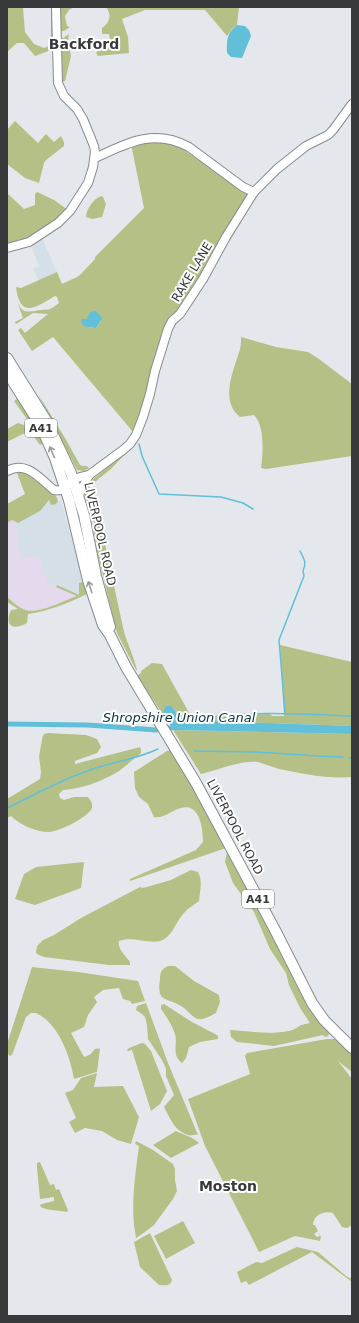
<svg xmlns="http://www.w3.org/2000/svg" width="359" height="1323" font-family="'DejaVu Sans',sans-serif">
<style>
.built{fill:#d4dfe8}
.industrial{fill:#e4d9ed}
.green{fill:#b4c086;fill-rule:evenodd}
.water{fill:#61bfd8}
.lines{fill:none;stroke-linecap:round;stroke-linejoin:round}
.stream{stroke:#61bfd8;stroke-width:1.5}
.canal{stroke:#61bfd8;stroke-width:5}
.secondary-casing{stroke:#878b8f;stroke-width:10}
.highway-casing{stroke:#878b8f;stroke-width:12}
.secondary{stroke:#fff;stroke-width:8}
.highway{stroke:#fff;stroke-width:10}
.oneway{stroke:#9b9c9c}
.labels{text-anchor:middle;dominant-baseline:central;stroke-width:4;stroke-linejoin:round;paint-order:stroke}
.shield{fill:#fff;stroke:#737475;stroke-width:1}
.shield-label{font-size:11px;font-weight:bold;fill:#37393a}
.street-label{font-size:12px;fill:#37393a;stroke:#fff}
.water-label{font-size:13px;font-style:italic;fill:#06343f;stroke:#fff}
.quarter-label{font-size:14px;font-weight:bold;fill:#37393a;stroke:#fff}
</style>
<rect width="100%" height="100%" fill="#e4e8ec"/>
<!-- built -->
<g class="built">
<polygon points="42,238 57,272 39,281 33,269 39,266 31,245"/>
<polygon points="49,500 56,504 58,501 61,500 87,592 80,597 49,584 20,558 15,522 18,523"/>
</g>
<!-- industrial -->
<polygon class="industrial" points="12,520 15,522 20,558 39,556 49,584 80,597 37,612 27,612 7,597 7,523"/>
<!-- green -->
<g class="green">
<polygon points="7,7 23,7 25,32 34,44 44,48 51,45 51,7 55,7 55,51 51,50 35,56 24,43 17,43 7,52"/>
<polygon points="58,7 74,7 69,10 65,16 67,26 70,27 64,31 61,31"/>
<path d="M106,7H239L237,25L232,29L227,36L205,10H145L122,19L128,37L129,53L98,56L96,53L98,51L103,50L105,47L112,45L113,43L110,40L109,34H102V28C110,23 112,14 106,7Z"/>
<polygon points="69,34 68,41 71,56 65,81 61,83 60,40"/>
<polygon points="15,121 38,143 46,134 54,142 61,136 64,142 64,146 46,160 44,163 39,183 25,178 7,164 7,130"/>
<path d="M155,141L166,142L177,145L248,195L225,231L209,264L173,317L149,384L139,418L133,432L53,337L32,351L18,330L21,328L25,333L48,314L33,313L16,324L15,322L23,318L17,301C22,312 23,312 35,311C49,308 46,313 59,303L57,297L55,296C35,308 20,319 16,287L21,288L57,272L62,284L77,277L81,274L95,259V257L144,208L131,144ZM97,313L101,316V321L96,328L87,327L85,320Z"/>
<polygon points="37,192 54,200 68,210 61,217 26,242 7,245 7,193 24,209 35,205 35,194"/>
<path d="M101,196L103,197L106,204L102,217L92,219L86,217C86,210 93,199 101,196Z"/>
<path d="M241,337L276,347L308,352L319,359L352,384V456L266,469L261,468C263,454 265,426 254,415L240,417C219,400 234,370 240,349C241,346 241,341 241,337Z"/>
<polygon points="38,394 65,438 80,465 83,466 87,466 89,468 84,471 77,470"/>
<polygon points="20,397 32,415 43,443 40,445 30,431 25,433 7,442 7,429 18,423 24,425 29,422 14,401"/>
<path d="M130,449L111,469L90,486L88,493V499L96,514L103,535L124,632C128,645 134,657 137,670H136L117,633L97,551L94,532V523L85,496L84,489L87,484Z"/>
<path d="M23,472C34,477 55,488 58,501L56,504L51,505L49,500L40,511L18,523L12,520L7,523V504L25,494L17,473Z"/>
<path d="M82,582L84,583L87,594C69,603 48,611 28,614L27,623C13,631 4,626 11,610L18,609L7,602V597C12,601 17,606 23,609C36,616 63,601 77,596L56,587L57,585L79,595V583Z"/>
<polygon points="280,645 352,662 352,726 183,720 173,708 163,712 164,716 137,676 141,673 141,671 152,663 162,664 192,718 269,714 273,716 284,716"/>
<path d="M173,730L352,734V777C328,779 303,774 279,769C272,767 265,764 258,762C241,760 218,770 201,774Z"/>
<path d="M47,733L86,735L97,739L101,747L97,753L75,761V764L140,747L141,750V753C133,759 126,766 119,771C103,781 81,789 63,790L59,794L60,798L64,800L74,797H88C90,800 93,803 92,808C89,817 58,832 49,832C36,832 20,825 11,816L7,818V799L40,779L41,772L39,756L43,735Z"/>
<path d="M172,750L226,848L130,881V879L196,850L203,842C203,829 200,802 181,808C172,810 164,819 154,817L148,804L139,797L135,788L134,772L167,751Z"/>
<path d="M229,851L306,1004L315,1017L328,1031L329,1034L328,1036L325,1037L323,1035L274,1046L237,1042L231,1037L230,1030C249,1031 269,1035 289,1031C294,1030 297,1027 301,1025C304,1024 307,1024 310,1023L300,1008L289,985L286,973L270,949L254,912L233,883L225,862L227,852Z"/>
<polygon points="84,862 81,888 35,905 15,899 24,874 36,867"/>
<path d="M191,870L198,872C203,881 200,891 199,901C194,905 188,908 184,913C176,921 172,938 160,941C147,944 132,936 119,941C117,949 126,956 130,962V965H109L44,957L39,955L36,953L37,946L43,940L54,935L81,918L140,887L143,888L171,880Z"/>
<path d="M168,966H175L194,981L219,995L220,1002L216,1013C210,1016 204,1020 198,1019C193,1018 188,1011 184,1008C168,996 156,1005 160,979C160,972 162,969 168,966Z"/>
<path d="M32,967L78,972L138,981L145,1001L132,1004L130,1001L123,999L119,988L103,990L94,997L97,1002L88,1015L84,1027L71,1033L84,1057C86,1056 88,1056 89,1055C94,1053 93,1047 100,1049L97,1072L74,1079C70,1056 59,1024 36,1013H31L26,1017L12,1055L10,1056L7,1053V1044Z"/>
<path d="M146,1003L168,1063L198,1135C194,1134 192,1136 188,1135C175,1131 171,1120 165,1109L164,1107L174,1095L166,1076V1069L162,1060L148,1039L147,1025L145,1017L142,1014L136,1010L137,1006Z"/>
<path d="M164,1004L192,1022L215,1034L218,1036V1039L200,1042L189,1047L186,1058L182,1063C171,1055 178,1044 175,1034C172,1025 166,1016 161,1009V1005Z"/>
<path d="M327,1039H337L352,1053V1072L338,1061L352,1079V1225L347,1228L342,1227L333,1213C324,1210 313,1215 313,1225H315L318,1231L314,1234L317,1237L320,1236L318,1232L321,1237L320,1241L295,1236L259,1252L205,1146L188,1099L250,1074L245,1056L247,1053Z"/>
<polygon points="142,1043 145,1044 151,1051 167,1091 160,1104 151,1111 132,1050 128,1051 127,1050 129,1048"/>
<polygon points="97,1073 94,1087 123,1086 139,1117 131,1144 117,1140 102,1131 85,1128 75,1133 69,1122 76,1118 65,1093 73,1090 81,1078"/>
<path d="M176,1131C184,1135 193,1137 199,1143L171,1158L153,1145Z"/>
<path d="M136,1141L153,1150L173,1164L175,1169V1180L177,1191L173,1199L154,1225L145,1232L136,1238C130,1208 135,1176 139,1146L135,1144Z"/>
<path d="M40,1162L50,1185L54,1184L56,1190L59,1189L68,1210L67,1212C59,1210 48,1211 41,1207L40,1205L42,1204L54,1201V1197L40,1199L37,1168V1163Z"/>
<polygon points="183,1221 195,1243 166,1259 154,1236"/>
<path d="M150,1233L172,1280C170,1287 165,1285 159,1285L140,1267L134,1242Z"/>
<polygon points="297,1247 318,1252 346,1276 352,1279 352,1282 312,1252 249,1285 246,1281 241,1283 237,1272 256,1262 262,1263"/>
</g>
<!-- water -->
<g class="water">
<path d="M237,25L245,26L249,30L251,36L242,58L231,57L227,53C227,40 226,34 237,25Z"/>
<polygon points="96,311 101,316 102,319 96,328 87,327 83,325 81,321 82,319 87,319 90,312"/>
<polygon points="166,706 171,706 183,720 352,726 352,734 173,730 163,712"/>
</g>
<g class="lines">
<!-- stream -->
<g class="stream">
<polyline points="139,444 142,456 159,494 221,497 243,503 253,509"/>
<path d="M285,713L279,640L304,576L303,571C307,563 304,559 300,551"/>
<path d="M208,717C256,711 304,714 352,716"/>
<polyline points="194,751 256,752 318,756 343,757"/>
<polyline points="349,758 352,758"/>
<path d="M7,808C38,793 67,777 99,767C119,761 139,758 158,749"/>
</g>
<!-- canal -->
<polyline class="canal" points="7,724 88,725 156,730 177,727"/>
<!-- secondary casing -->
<g class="secondary-casing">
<g id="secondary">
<path d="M95,158C127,143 154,128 189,147L243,187L254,192"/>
<polyline points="7,248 29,242 58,223 70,211 88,183 93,167 95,152 94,146 83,119 77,109 64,96 58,83 56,7"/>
<path d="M7,471C27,460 40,479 54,490C67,492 65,486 73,480C77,477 84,476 89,475"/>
<polyline points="79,495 89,475 123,450 130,444 136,435 143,417 150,394 155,371 168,329 172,321 180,314 203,279 226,237 254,192 277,169 306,146 328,135 333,130 352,104"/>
</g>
</g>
<!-- highway casing -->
<g class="highway-casing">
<g id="highway">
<polyline points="7,358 47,422 71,473 84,515 96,576 110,627"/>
<polyline points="7,372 34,415 43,431 55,458 69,500 88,580 103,625 110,635 126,667 196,783 275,930 312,1003 324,1020 352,1048"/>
</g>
</g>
<!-- secondary -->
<use href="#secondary" class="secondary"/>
<!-- highway -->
<use href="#highway" class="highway"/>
</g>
<!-- one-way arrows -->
<defs><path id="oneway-shaft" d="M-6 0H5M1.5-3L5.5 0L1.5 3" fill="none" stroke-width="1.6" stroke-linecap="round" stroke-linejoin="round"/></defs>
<g class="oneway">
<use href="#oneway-shaft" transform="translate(52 452) rotate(-113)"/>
<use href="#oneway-shaft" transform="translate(90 587) rotate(-108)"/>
</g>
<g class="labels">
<!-- shield labels -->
<g class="shield">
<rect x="25" y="419" width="32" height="18" rx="3"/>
<rect x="242" y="890" width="32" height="18" rx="3"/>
</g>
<g class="shield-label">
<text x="41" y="428">A41</text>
<text x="258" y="899">A41</text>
</g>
<!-- street labels -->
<g class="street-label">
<text transform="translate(192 272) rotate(-59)">RAKE LANE</text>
<text transform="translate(100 534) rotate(77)">LIVERPOOL ROAD</text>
<text transform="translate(235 827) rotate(62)">LIVERPOOL ROAD</text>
</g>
<!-- water labels -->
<g class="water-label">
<text x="179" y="717">Shropshire Union Canal</text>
</g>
<!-- quarter labels -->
<g class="quarter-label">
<text x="84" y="44">Backford</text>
<text x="228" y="1186">Moston</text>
</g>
</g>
<!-- border -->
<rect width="359" height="1323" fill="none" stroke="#37393a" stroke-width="16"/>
</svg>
